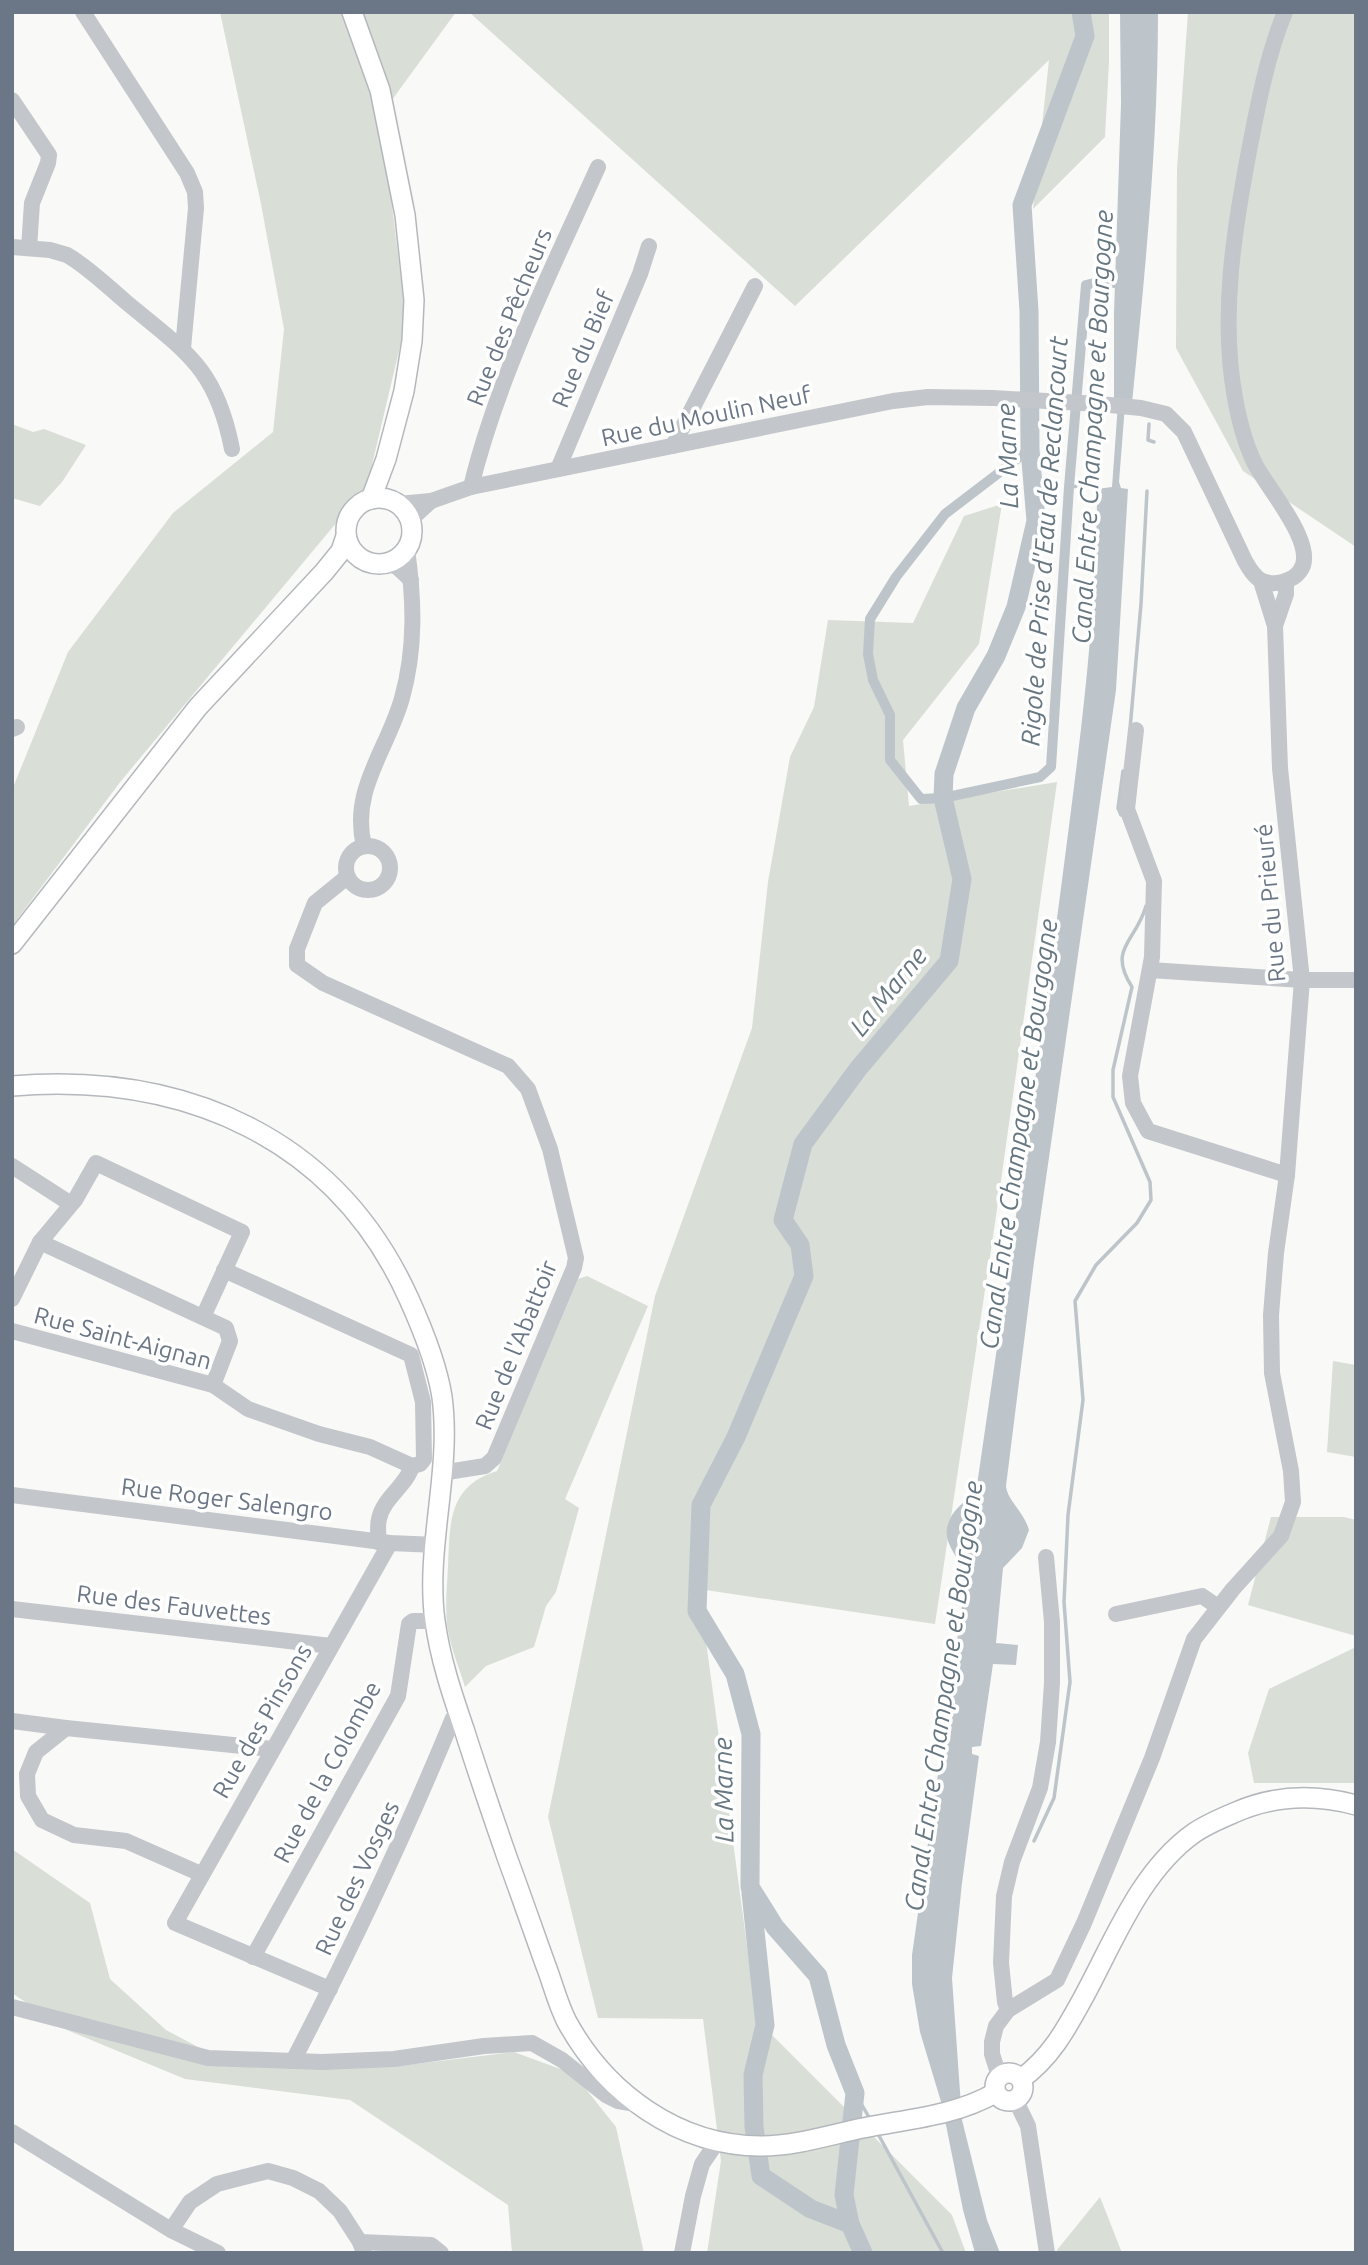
<svg xmlns="http://www.w3.org/2000/svg" width="1368" height="2265" font-family="Ubuntu,sans-serif">
<style>
.green{fill:#d9ded7}
.water{fill:#bdc5cb}
.lines{fill:none;stroke-linecap:round;stroke-linejoin:round}
.stream{stroke:#bdc5cb;stroke-width:3.5}
.canal{stroke:#bdc5cb;stroke-width:10}
.river{stroke:#bdc5cb;stroke-width:19}
.major-casing{stroke:#b4b8bd;stroke-width:22}
.minor{stroke:#c3c6ca;stroke-width:16}
.major{stroke:#fff;stroke-width:19}
.labels{text-anchor:middle;dominant-baseline:central;stroke-width:7;stroke-linejoin:round;paint-order:stroke}
.street-label{font-size:24px;fill:#6b7786;stroke:#fff}
.water-label{font-size:26px;font-style:italic;fill:#677781;stroke:#fff}
</style>
<rect width="100%" height="100%" fill="#f9f9f7"/>
<!-- green -->
<g class="green">
<polygon points="220,12 456,12 381,115 406,321 367,486 121,781 12,926 12,790 68,652 173,513 273,432 284,329 261,204"/>
<polygon points="469,12 1109,12 1109,62 1105,137 1033,209 1049,60 795,306"/>
<polygon points="1188,12 1356,12 1356,547 1243,471 1176,348 1177,169"/>
<polygon points="12,424 33,432 44,429 86,445 62,482 40,506 12,498"/>
<polygon points="1002,504 979,644 903,740 909,806 1057,782 995,1223 935,1624 699,1589 757,2020 952,2215 966,2253 707,2253 721,2161 703,2019 598,2018 548,1817 655,1296 752,1028 768,882 790,757 814,707 828,620 913,623 964,516"/>
<path d="M587,1276L648,1306L565,1499L579,1508L556,1592L546,1606L534,1647L486,1666L465,1687C459,1667 450,1646 447,1625C445,1606 447,1586 448,1566C450,1523 448,1486 497,1471L578,1279Z"/>
<polygon points="1333,1361 1356,1365 1356,1457 1327,1452"/>
<polygon points="1271,1517 1344,1517 1356,1520 1356,1636 1248,1605"/>
<polygon points="1356,1647 1356,1783 1254,1783 1248,1753 1269,1689"/>
<polygon points="12,1849 90,1903 110,1979 166,2030 230,2064 390,2067 514,2052 574,2074 616,2127 644,2253 512,2253 508,2205 350,2100 185,2079 67,2030 12,1993"/>
<polygon points="1100,2197 1122,2253 1058,2253 1057,2250"/>
</g>
<!-- water -->
<path class="water" d="M1120,12H1158C1158,143 1145,273 1132,403L1125,405L1119,482L1121,488L1128,489L1116,690L1034,1262L1006,1486C1007,1500 1024,1512 1029,1530L1022,1548L1003,1568L996,1643L1018,1645L1016,1665L993,1664L981,1746L972,1747V1754L979,1756L962,1883L952,1978L962,2120L987,2220L1000,2253H975L963,2210L942,2105L920,2032L912,1984V1955L963,1599C963,1590 964,1580 962,1571C958,1553 939,1542 950,1519C956,1505 972,1499 977,1485C1006,1286 1035,1087 1061,888C1078,755 1097,623 1097,489L1112,487L1118,404L1114,402V314L1121,103Z"/>
<g class="lines">
<!-- stream -->
<g class="stream">
<polyline points="1149,424 1148,440 1154,442"/>
<polyline points="1069,487 1080,486"/>
<polyline points="1130,729 1141,604 1147,491"/>
<polyline points="1121,815 1118,808 1123,771"/>
<path d="M1034,1841L1054,1798L1070,1682L1064,1602L1068,1515L1083,1400L1075,1301L1096,1265L1137,1223L1151,1200L1150,1182L1113,1097V1070L1132,987C1107,948 1136,942 1146,906"/>
<polyline points="855,2093 870,2119"/>
<polyline points="877,2132 943,2253"/>
</g>
<!-- canal -->
<polyline class="canal" points="1030,449 945,514 896,577 870,619 868,654 873,680 890,715 890,760 921,799 943,798 1040,777 1051,767 1069,487 1086,285 1094,283 1125,283"/>
<!-- river -->
<g class="river">
<polyline points="751,1893 765,2025 753,2075 754,2127 761,2176 811,2209 850,2224"/>
<polyline points="863,2253 850,2224 844,2195 855,2093 836,2045 818,1976 775,1927 750,1887 751,1734 735,1674 697,1611 701,1505 736,1437 804,1276 800,1245 783,1220 803,1144 858,1069 949,961 962,879 943,798 944,774 966,708 996,656 1016,607 1036,521 1030,449 1029,311 1022,205 1085,36 1081,12"/>
</g>
<!-- major casing -->
<g class="major-casing">
<g id="major">
<polyline points="352,12 380,90 405,215 414,300 412,341 404,391 386,459 371,499"/>
<circle cx="379" cy="531" r="33"/>
<polyline points="12,944 198,707 324,572 341,551 346,536"/>
<path d="M12,1086C184,1072 336,1137 409,1299C423,1330 437,1364 442,1397C452,1472 425,1547 435,1621C440,1658 452,1694 464,1729C478,1773 493,1817 508,1860C521,1895 533,1930 546,1966C553,1984 558,2005 567,2022C606,2093 678,2146 761,2146C795,2146 829,2135 863,2128C908,2119 955,2116 995,2093"/>
<circle cx="1009" cy="2087" r="14"/>
<path d="M1021,2079C1050,2058 1065,2031 1082,2000C1113,1944 1139,1872 1194,1833C1207,1824 1222,1818 1236,1812C1275,1795 1315,1794 1356,1805"/>
</g>
</g>
<!-- minor -->
<g class="minor">
<polyline points="83,12 187,173 195,192 196,208 183,348"/>
<polyline points="12,100 49,155 48,163 32,203 29,248"/>
<path d="M12,247L50,250L67,255C88,267 107,286 126,302C186,352 216,367 232,449"/>
<polyline points="673,446 755,286"/>
<polyline points="558,469 640,274 649,246"/>
<path d="M471,487C497,379 552,269 598,167"/>
<path d="M398,504L431,501L471,487L893,401L928,397L993,398L1099,404L1141,408L1166,414L1184,432L1245,561C1249,568 1254,577 1262,581C1274,586 1292,582 1300,571C1319,546 1267,488 1255,464C1245,444 1239,420 1235,398C1220,317 1234,230 1249,151C1258,104 1267,56 1285,12"/>
<polyline points="410,520 431,501"/>
<polyline points="387,563 397,567 411,580"/>
<polyline points="1275,626 1286,594 1286,581"/>
<polyline points="12,729 17,727"/>
<polyline points="1136,730 1127,809 1154,881 1152,957 1130,1076 1133,1103 1148,1131 1287,1175"/>
<circle cx="368" cy="868" r="22"/>
<path d="M364,846C350,790 388,749 402,698C416,648 414,599 407,549"/>
<polyline points="347,877 315,903 297,949 297,965 323,983 508,1066 528,1089 550,1149 576,1258 574,1268 494,1458 485,1466 441,1473"/>
<polyline points="1150,970 1302,980 1356,980"/>
<polyline points="12,1166 71,1204"/>
<polyline points="40,1242 226,1328 230,1341 213,1385"/>
<polyline points="224,1270 411,1355 423,1402 424,1459 420,1464 412,1466"/>
<polyline points="12,1299 40,1242 75,1200 96,1163 242,1232 203,1317"/>
<path d="M12,1331L213,1385L248,1409L319,1434L370,1447L412,1466C407,1485 383,1498 379,1519C377,1526 379,1534 378,1542"/>
<polyline points="12,1495 390,1543 436,1545"/>
<polyline points="12,1609 331,1646"/>
<polyline points="1116,1614 1202,1596 1218,1607"/>
<polyline points="12,1721 66,1728"/>
<polyline points="201,1874 126,1841 74,1835 42,1820 28,1796 27,1774 36,1752 66,1728 272,1749"/>
<polyline points="253,1957 398,1696 409,1624 413,1621 435,1621"/>
<polyline points="330,1989 175,1923 390,1543"/>
<polyline points="12,2007 208,2058 322,2062 394,2059 484,2046 532,2043 562,2060 606,2095 618,2101 636,2104"/>
<polyline points="1008,2010 1005,2002 1001,1963 1004,1896 1012,1862 1040,1788 1048,1742 1052,1683 1052,1622 1046,1557"/>
<path d="M293,2061C351,1949 405,1835 453,1718L459,1716"/>
<polyline points="999,2076 992,2054 992,2042 996,2026 1008,2010 1057,1980 1084,1923 1152,1758 1194,1639 1233,1589 1281,1536 1293,1502 1291,1471 1272,1373 1271,1315 1276,1253 1287,1175 1302,980 1280,768 1275,626 1261,581"/>
<polyline points="1015,2099 1028,2126 1047,2253"/>
<polyline points="12,2132 171,2230 218,2253"/>
<polyline points="171,2230 190,2202 217,2184 268,2171 293,2178 319,2191 340,2211 360,2242 364,2253"/>
<polyline points="360,2242 431,2245 441,2253"/>
<polyline points="682,2253 693,2196 702,2164 717,2142"/>
</g>
<!-- major -->
<use href="#major" class="major"/>
</g>
<g class="labels">
<!-- street labels -->
<g class="street-label">
<text transform="translate(509 317) rotate(-68)">Rue des Pêcheurs</text>
<text transform="translate(583 349) rotate(-67)">Rue du Bief</text>
<text transform="translate(706 416) rotate(-12)">Rue du Moulin Neuf</text>
<text transform="translate(1270 903) rotate(-95)">Rue du Prieuré</text>
<text transform="translate(123 1338) rotate(15)">Rue Saint-Aignan</text>
<text transform="translate(516 1345) rotate(-68)">Rue de l'Abattoir</text>
<text transform="translate(227 1499) rotate(7)">Rue Roger Salengro</text>
<text transform="translate(174 1605) rotate(7)">Rue des Fauvettes</text>
<text transform="translate(262 1721) rotate(-60)">Rue des Pinsons</text>
<text transform="translate(327 1772) rotate(-62)">Rue de la Colombe</text>
<text transform="translate(357 1878) rotate(-65)">Rue des Vosges</text>
</g>
<!-- water labels -->
<g class="water-label">
<text transform="translate(1092 427) rotate(-87)">Canal Entre Champagne et Bourgogne</text>
<text transform="translate(1007 456) rotate(-92)">La Marne</text>
<text transform="translate(1044 541) rotate(-86)">Rigole de Prise d'Eau de Reclancourt</text>
<text transform="translate(888 991) rotate(-51)">La Marne</text>
<text transform="translate(1018 1134) rotate(-82)">Canal Entre Champagne et Bourgogne</text>
<text transform="translate(943 1696) rotate(-82)">Canal Entre Champagne et Bourgogne</text>
<text transform="translate(723 1790) rotate(-91)">La Marne</text>
</g>
</g>
<!-- border -->
<rect width="1368" height="2265" fill="none" stroke="#6b7786" stroke-width="28"/>
</svg>
